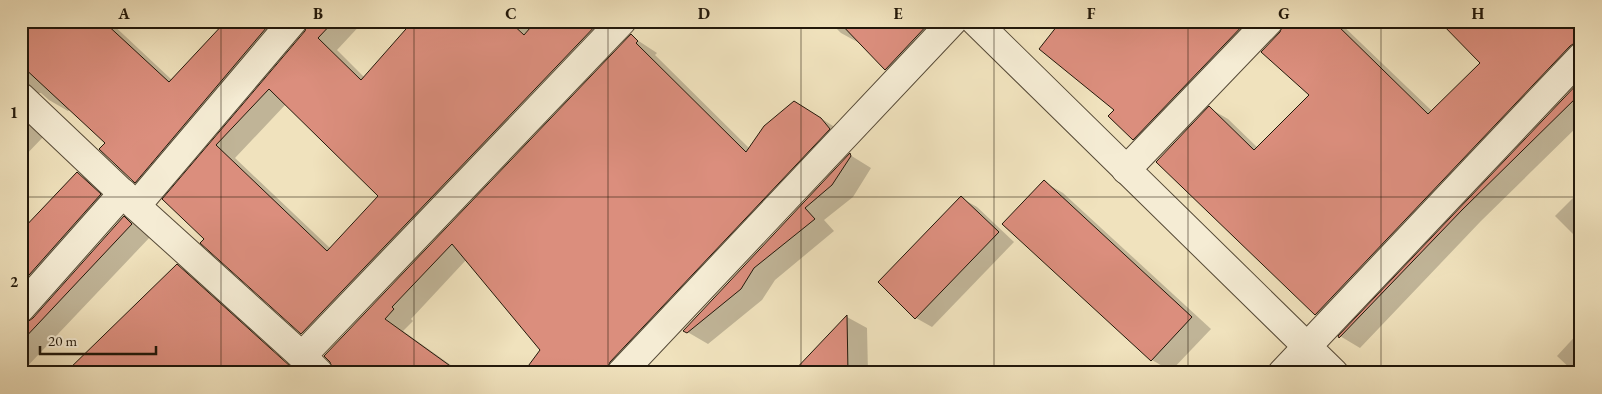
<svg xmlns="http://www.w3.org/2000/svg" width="1602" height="394" font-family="'EB Garamond',serif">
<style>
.shadow{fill:#0003;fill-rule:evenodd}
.building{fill:#db8e7d;stroke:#22180a;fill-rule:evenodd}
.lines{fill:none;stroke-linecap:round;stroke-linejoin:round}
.minor-casing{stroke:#564a37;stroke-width:30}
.minor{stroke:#f5ecd4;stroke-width:28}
.grid{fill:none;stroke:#22180a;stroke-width:1;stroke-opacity:0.55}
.neatline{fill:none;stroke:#22180a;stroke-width:2}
.grid-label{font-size:16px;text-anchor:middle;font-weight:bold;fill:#22180a}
</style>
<rect width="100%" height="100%" fill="#f0e2bd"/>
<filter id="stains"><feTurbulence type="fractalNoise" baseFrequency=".004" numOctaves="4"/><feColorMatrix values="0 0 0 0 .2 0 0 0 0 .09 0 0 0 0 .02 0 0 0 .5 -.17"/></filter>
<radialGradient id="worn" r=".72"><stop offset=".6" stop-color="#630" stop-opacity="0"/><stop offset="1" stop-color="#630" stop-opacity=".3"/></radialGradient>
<!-- shadow -->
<g class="shadow">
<polygon points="21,21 109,21 172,80 228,21 302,21 155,194 136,182 107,143 71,109 68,111 49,100 41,93 36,93 45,135 21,160"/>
<path d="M309,21H364L337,50L365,78L415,21H631L322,345L302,333L202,243L206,239L164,199L306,32ZM286,104L380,196L331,249L235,158Z"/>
<polygon points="649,21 661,21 657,26"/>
<polygon points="829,21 962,21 906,81 886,69 861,44 841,33"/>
<polygon points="1063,21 1277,21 1154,150 1134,139"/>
<polygon points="1285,21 1338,21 1432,111 1581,21 1581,66 1336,325 1316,314 1158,162 1209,108 1228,119 1258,148 1311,95 1281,33"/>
<polygon points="631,36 657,53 655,55 750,149 814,114 841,131 630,373 525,373 541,350 466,260 411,319 413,321 403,331 462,373 335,373 335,368"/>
<polygon points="1581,82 1581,123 1481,221 1360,348 1340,336"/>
<polygon points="850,155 871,168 853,197 824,220 834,231 775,280 762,300 708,344 684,330"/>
<polygon points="78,174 97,185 120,206 25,317 26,324 33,320 124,217 144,229 151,236 21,373 21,233"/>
<polygon points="1044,182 1063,193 1211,329 1171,371 1152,360 1004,224"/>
<polygon points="1581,190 1581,242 1555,216"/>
<polygon points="961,198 977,207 1014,242 932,327 916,318 879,282"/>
<polygon points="178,266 198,278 276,348 270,356"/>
<polygon points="847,317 867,328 868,373 798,373"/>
<polygon points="1581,330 1581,373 1575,373 1557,356"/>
</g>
<!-- building -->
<g class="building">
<polygon points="21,21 103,21 169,82 226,21 272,21 135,183 99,149 105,143 21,65"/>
<path d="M308,21H334L318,38L361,80L413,21H509L524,35L536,21H600L301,334L200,243L204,239L162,199L305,31ZM269,89L378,196L327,251L216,145Z"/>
<polygon points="838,21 931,21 885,70"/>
<polygon points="1061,21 1247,21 1133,140 1108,116 1114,110 1039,49"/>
<polygon points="1284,21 1333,21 1428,114 1480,63 1439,21 1581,21 1581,42 1576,42 1570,46 1315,315 1156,162 1209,106 1254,150 1309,95 1261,52 1280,32"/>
<polygon points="631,34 638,41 636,43 746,152 764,126 794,101 821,118 830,129 610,362 606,373 523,373 540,350 452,244 392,307 394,309 385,319 460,373 334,373 330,362 324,356"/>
<polygon points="1581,80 1581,93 1462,210 1339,338 1338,336"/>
<polygon points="850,153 851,156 832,185 805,208 815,219 754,268 741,289 687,333 683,331"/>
<polygon points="77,172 101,194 21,284 21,231"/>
<polygon points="1044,180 1192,317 1151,361 1002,224"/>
<polygon points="961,196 999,232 915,319 878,282"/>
<polygon points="124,216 132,224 21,342 21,323 26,323 33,318"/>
<polygon points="177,264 291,367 297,373 65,373"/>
<polygon points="847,315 848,373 792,373"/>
</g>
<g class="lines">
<!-- minor casing -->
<g class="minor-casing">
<g id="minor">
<polyline points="975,21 1334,373"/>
<polyline points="21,97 136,206 302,356 319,373"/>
<polyline points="1126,170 1269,21"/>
<polyline points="136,206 293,21"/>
<polyline points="21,308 123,193"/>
<polyline points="302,356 622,21"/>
<polyline points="621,373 953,21"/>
<polyline points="1282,373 1581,57"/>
</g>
</g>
<!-- minor -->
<use href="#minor" class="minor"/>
</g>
<!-- grid -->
<path class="grid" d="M221,21V373M414,21V373M608,21V373M801,21V373M994,21V373M1188,21V373M1381,21V373M21,197H1581"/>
<!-- margin -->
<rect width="1602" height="394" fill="none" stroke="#f0e2bd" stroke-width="55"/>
<!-- scale -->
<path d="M40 346v8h116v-8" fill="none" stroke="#22180a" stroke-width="2.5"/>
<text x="48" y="346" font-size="15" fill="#22180a" stroke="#f5ecd4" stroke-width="4" paint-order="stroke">20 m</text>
<rect x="28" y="28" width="1546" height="338" class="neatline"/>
<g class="grid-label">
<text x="124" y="19">A</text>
<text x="318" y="19">B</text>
<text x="511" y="19">C</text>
<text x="704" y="19">D</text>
<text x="898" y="19">E</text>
<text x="1091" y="19">F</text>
<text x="1284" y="19">G</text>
<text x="1478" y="19">H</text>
<text x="14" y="118">1</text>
<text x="14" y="287">2</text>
</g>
<rect width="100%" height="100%" filter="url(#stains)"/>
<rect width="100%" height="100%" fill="url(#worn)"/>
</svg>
